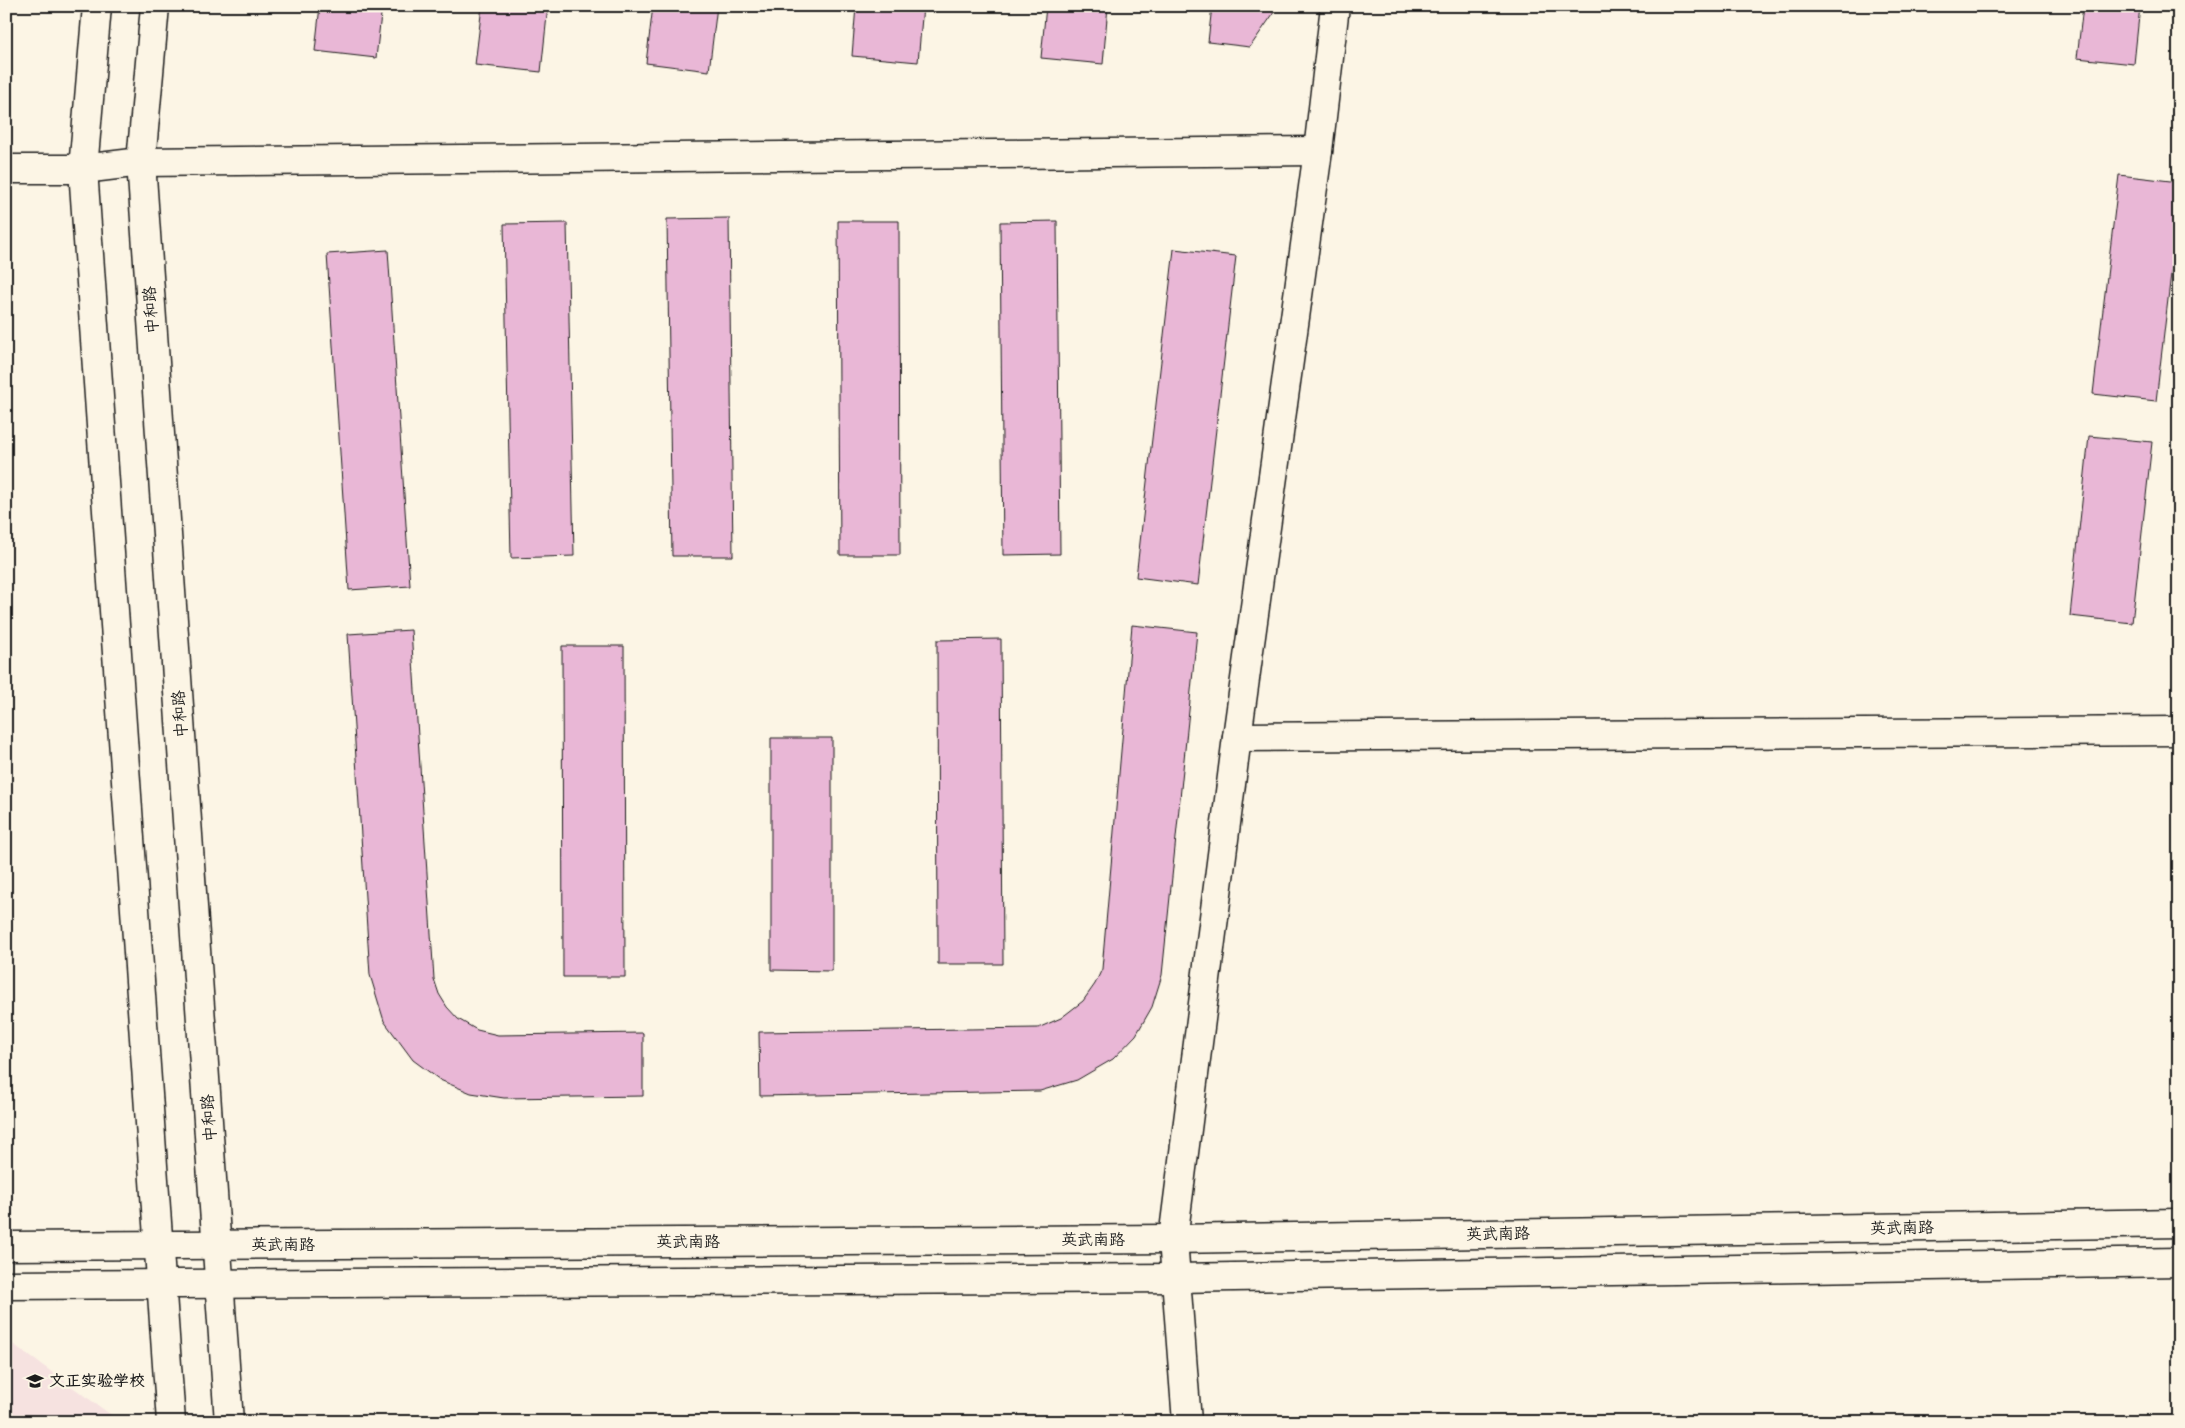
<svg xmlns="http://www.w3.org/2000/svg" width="2185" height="1428" font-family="Pangolin,'LXGW WenKai TC',sans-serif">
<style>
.built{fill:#f6e2e0}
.building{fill:#e9b7d6;stroke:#1c1c1c}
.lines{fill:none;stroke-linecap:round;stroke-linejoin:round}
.street-casing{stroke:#1c1c1c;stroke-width:31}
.secondary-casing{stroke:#1c1c1c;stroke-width:31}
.street{stroke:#fcf5e5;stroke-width:28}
.secondary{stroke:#fcf5e5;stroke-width:28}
.labels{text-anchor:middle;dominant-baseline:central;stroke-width:4.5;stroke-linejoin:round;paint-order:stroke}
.street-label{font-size:16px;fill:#1c1c1c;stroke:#fcf5e5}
.poi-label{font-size:16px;font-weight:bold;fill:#1c1c1c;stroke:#fcf5e5;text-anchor:start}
</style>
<rect width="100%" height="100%" fill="#fcf5e5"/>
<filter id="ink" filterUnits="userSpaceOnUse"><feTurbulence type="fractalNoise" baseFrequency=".02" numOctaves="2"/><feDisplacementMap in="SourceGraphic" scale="10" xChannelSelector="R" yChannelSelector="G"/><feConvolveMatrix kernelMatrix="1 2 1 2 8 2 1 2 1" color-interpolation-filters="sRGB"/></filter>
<g filter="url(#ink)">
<!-- built -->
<polygon class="built" points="6,1339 121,1422 6,1422"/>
<!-- building -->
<g class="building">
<polygon points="320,6 382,6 376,58 315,51"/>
<polygon points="482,6 548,6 541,72 475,65"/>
<polygon points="653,6 717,6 709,71 646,63"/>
<polygon points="856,6 923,6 918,62 852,56"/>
<polygon points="1046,6 1108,6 1103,64 1041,58"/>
<polygon points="1212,6 1274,6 1273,14 1250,47 1208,42"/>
<polygon points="2083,6 2140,6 2134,64 2077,58"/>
<polygon points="2119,175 2179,182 2179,206 2156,401 2093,394"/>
<polygon points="729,218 733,556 672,556 667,219"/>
<polygon points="838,221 899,221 900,555 840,555"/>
<polygon points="1057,221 1060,554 1003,555 1000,222"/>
<polygon points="567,223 574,556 511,558 504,224"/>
<polygon points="1174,249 1236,256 1198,585 1136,577"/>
<polygon points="388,250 410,586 349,590 327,254"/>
<polygon points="2089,436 2152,442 2132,623 2070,616"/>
<polygon points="1132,625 1197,632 1162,975 1152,1007 1136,1035 1113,1059 1077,1080 1040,1091 760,1096 759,1032 1038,1028 1061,1018 1083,1001 1095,984 1102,969"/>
<polygon points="411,630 434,979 439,994 447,1007 458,1019 477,1030 498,1035 643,1033 643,1096 504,1098 471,1093 440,1080 413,1060 384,1021 370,975 348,634"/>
<polygon points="1001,639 1003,964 938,964 937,640"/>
<polygon points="562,646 624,646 625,977 563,977"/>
<polygon points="771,738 832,738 832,971 771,970"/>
</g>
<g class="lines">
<!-- street casing -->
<g class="street-casing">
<g id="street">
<polyline points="6,169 83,169 141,162 1318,151"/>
<polyline points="1237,737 2179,731"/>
<polyline points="1187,1422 1173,1239 1237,737 1318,151 1335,6"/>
</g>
</g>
<!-- secondary casing -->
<g class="secondary-casing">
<g id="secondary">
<polyline points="97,6 83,169 171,1422"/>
<polyline points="155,6 141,162 229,1422"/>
<polyline points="6,1246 1173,1239 2179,1223"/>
<polyline points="6,1285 1176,1278 2179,1262"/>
</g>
</g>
<!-- street -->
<use href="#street" class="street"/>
<!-- secondary -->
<use href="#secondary" class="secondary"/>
</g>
</g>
<!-- icons -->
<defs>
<g id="school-bare" transform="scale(1.35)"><path d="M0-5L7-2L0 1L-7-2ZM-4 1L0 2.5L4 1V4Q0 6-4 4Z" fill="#1c1c1c" stroke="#fcf5e5" stroke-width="2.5" paint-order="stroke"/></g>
</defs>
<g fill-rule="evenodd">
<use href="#school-bare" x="35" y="1381"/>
</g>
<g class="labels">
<!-- street labels -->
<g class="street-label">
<text transform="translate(151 310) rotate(-94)">中和路</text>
<text transform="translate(180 714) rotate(-94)">中和路</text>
<text transform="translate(209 1118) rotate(-94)">中和路</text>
<text transform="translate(1902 1228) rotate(-1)">英武南路</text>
<text transform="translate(1498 1234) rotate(-1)">英武南路</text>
<text x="1093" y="1240">英武南路</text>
<text x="688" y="1242">英武南路</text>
<text x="283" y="1245">英武南路</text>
</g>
<!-- poi labels -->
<g class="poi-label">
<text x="49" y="1381">文正实验学校</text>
</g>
</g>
<!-- margin -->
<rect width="2185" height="1428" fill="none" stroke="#fcf5e5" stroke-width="25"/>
<rect x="12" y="12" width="2160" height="1403" fill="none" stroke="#1c1c1c" stroke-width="2" filter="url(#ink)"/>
</svg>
